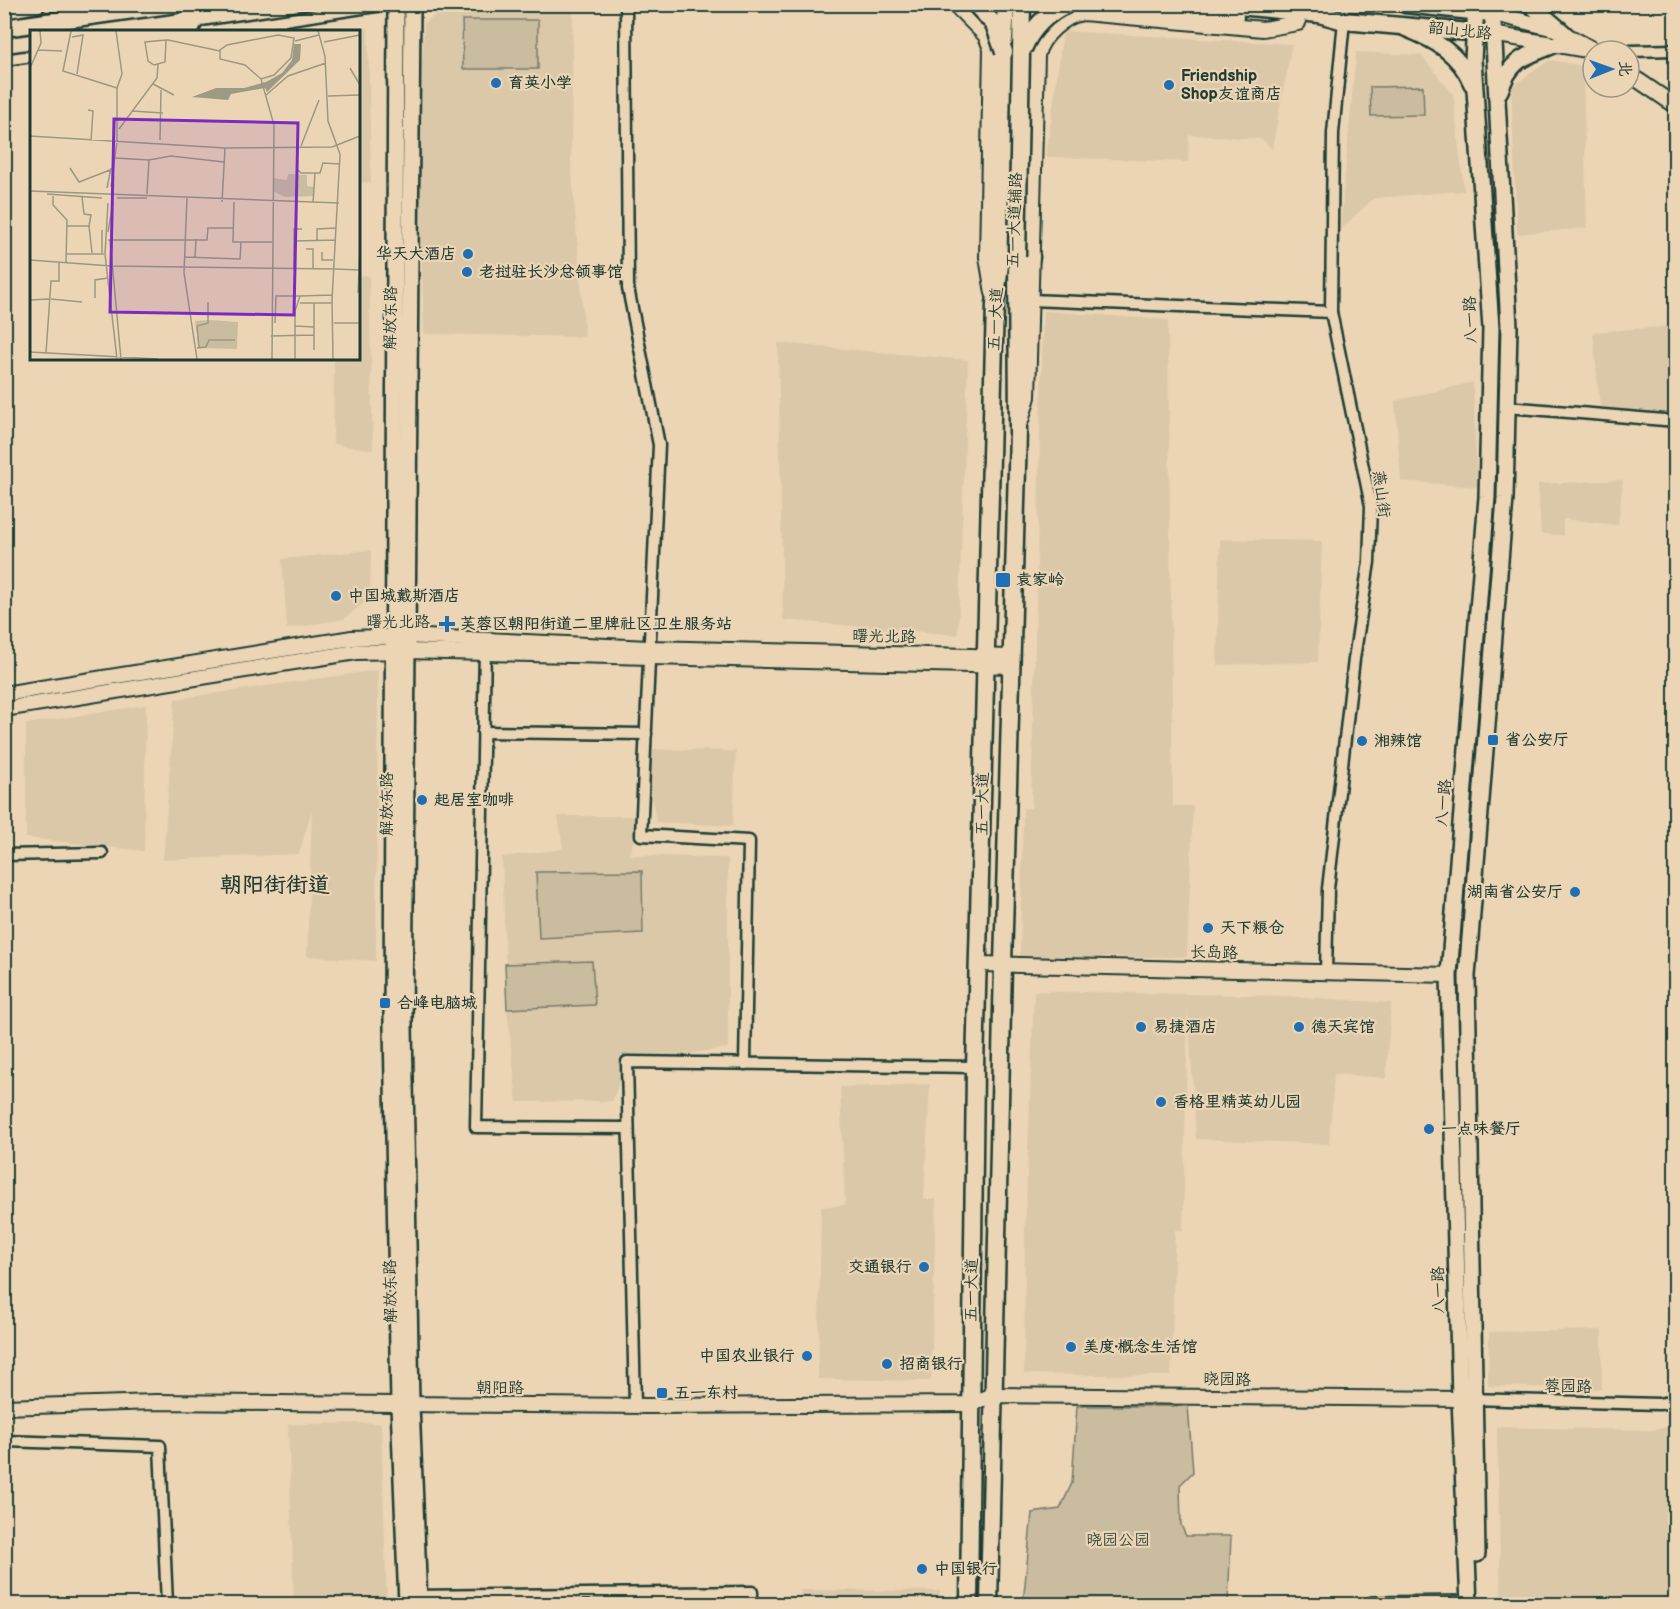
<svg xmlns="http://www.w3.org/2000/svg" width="1680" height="1609" font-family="'Balsamiq Sans','LXGW WenKai TC',sans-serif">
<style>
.built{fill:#dbc8a9}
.green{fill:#cabc9f;stroke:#747c6a;stroke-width:1.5}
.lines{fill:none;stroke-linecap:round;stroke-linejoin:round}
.minor-casing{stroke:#1f3d34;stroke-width:15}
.tertiary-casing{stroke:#1f3d34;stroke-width:18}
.secondary-casing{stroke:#1f3d34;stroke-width:20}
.primary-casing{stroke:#1f3d34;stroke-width:21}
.minor{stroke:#ecd5b4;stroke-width:10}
.tertiary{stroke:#ecd5b4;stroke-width:14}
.secondary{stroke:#ecd5b4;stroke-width:15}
.primary{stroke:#ecd5b4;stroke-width:16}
.primary-bridge-casing{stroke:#1f3d34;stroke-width:21;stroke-linecap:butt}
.primary-bridge{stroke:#ecd5b4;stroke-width:16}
.poi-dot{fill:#1f6fb2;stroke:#ecd5b4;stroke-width:2}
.labels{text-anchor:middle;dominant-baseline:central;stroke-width:4.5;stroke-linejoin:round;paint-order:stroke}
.street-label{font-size:16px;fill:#1f3d34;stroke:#ecd5b4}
.poi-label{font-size:16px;font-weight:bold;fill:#1f3d34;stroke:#ecd5b4;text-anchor:start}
.park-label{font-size:16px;fill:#304a3f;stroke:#ecd5b4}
.district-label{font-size:22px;font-weight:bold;fill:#1f3d34;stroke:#ecd5b4}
.inset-road{fill:none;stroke:#9a9881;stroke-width:1.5}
.view{fill:#7b2cbf;fill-opacity:0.15;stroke:#7b2cbf;stroke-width:3}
.inset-edge{fill:none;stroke:#1f3d34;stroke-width:3}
</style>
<rect width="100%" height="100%" fill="#ecd5b4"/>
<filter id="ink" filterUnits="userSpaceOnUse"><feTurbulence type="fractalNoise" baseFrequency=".0167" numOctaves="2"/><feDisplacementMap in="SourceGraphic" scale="12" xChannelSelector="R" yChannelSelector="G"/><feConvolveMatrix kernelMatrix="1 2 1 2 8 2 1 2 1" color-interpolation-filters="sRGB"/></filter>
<g filter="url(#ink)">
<!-- built -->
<g class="built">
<polygon points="449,5 573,5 571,161 585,337 424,334 418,143 424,23"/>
<polygon points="368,28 371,182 359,183 358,32 334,31"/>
<polygon points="1063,31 1292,44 1272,149 1262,139 1189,135 1188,162 1046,157"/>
<polygon points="1356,52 1421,55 1453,94 1464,191 1374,198 1340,230"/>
<polygon points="1550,60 1583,66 1587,228 1517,234 1511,87"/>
<polygon points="369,275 373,450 333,444 334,359 358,358 359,276"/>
<polygon points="1043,311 1168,320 1173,806 1193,806 1187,957 1020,957 1023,808 1031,808"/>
<polygon points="1675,326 1675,413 1600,407 1593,332"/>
<polygon points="778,343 968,360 958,635 783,620"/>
<polygon points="1473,382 1477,487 1401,481 1395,401"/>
<polygon points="1623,480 1618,525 1563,519 1563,535 1541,534 1538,484"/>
<polygon points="1220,539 1322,541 1318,662 1217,665"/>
<polygon points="371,550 370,598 344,619 287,629 282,559"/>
<polygon points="378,670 376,961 307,956 312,810 299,854 163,860 175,699"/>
<polygon points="146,705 144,851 26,838 26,724"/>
<polygon points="645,749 736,751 733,826 656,822"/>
<polygon points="558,816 642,816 629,855 728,858 728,1048 627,1062 612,1101 517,1102 507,1009 502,857 563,849"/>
<polygon points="1034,991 1287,996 1391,1003 1386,1078 1334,1074 1329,1144 1196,1139 1188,1005 1183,1230 1175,1230 1171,1376 1024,1374 1025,1229"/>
<polygon points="930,1084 924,1199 936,1199 931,1381 818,1379 821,1207 845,1205 840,1087"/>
<polygon points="1602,1330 1602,1389 1488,1386 1489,1332"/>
<polygon points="381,1423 387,1604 294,1604 288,1424"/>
<polygon points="1675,1426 1675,1604 1501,1604 1497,1427 1652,1430"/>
<polygon points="801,1590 940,1591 940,1604 797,1604"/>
</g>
<!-- green -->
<g class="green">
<polygon points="462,20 538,20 538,69 463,69"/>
<polygon points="1423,86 1424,115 1371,116 1370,87"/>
<polygon points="642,871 643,933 539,938 536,872"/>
<polygon points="592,961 595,1005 507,1009 505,964"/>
<polygon points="1077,1406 1188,1406 1193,1472 1180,1485 1181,1525 1186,1536 1231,1536 1228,1604 1023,1604 1032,1513 1060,1509 1072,1483"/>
</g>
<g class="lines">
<!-- minor casing -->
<g class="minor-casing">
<g id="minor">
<polyline points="626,4 628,288 659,445 641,835 749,841 745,1064"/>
<polyline points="206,32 389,4"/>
<polyline points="1629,51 1676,50"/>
<polyline points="4,60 32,56"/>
<polyline points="1030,300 1331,312"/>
<polyline points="1507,407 1676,421"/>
<polyline points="485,648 476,1127 628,1128"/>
<polyline points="483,732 646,734"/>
<polyline points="4,855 102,853"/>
<polyline points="1326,972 1328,889 1354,659 1369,562 1371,506 1331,312 1333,133 1344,21"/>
<polyline points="1469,1399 1659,1404 1676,1401"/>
<polyline points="635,1405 627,1062 975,1067"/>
<polyline points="4,1441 160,1446 167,1604"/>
<polyline points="413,1596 752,1592 752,1604"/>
</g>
</g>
<!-- tertiary casing -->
<g class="tertiary-casing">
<g id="tertiary">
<polyline points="954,4 986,36 991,49 987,257 993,293"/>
<polyline points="1491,13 1555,29 1596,51"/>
<polyline points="1492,34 1593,51"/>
<polyline points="1629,74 1676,106"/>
<path d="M1021,421L1028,397L1037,56C1040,37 1065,15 1083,13L1263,29L1298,23"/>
<polyline points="4,694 352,638 406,636 648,648 1011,657"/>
<polyline points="4,709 356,652 406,651 1011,666"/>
<polyline points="979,964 1449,975"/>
<polyline points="4,1407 155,1402 647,1406 970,1404 993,1395 1460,1399"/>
<polyline points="1372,1604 1469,1603"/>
</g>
</g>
<!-- secondary casing -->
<g class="secondary-casing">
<g id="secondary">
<polyline points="396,4 392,1026 399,1405 407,1604"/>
<polyline points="412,4 404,1026 411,1404 419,1604"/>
<polyline points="1530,4 1565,34"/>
<path d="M1405,28C1435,40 1459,53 1472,84"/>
<path d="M1500,91C1510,60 1523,57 1552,46"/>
<polyline points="1477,1554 1467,976 1505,498 1509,327 1492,4"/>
<polyline points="1469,1604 1460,1399 1449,975 1487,497 1491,328 1473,60 1476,4"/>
</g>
</g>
<!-- primary casing -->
<g class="primary-casing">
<g id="primary">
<polyline points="1096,4 1235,17"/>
<polyline points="1218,4 1319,14 1344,21 1492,34"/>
<polyline points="1405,4 1491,13"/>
<polyline points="4,10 37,4"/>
<polyline points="4,28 176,4"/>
<polyline points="1023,285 1031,257"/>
<polyline points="969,1604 975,1067 995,304 1001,257 1004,52"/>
<polyline points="989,1604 1003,964 1018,432 1017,256"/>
</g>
</g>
<!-- minor -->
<use href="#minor" class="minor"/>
<!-- tertiary -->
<use href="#tertiary" class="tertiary"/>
<!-- secondary -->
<use href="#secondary" class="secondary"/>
<!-- primary -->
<use href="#primary" class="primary"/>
<!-- primary-bridge casing -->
<g class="primary-bridge-casing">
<g id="primary-bridge">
<polyline points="975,4 994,24 1004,52"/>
<polyline points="1004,40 1006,4"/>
<path d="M1023,49C1031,29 1048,12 1068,4"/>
<polyline points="1017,256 1022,4"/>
</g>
</g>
<!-- primary-bridge -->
<use href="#primary-bridge" class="primary-bridge"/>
</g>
</g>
<!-- markers -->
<g class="poi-dot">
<circle cx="496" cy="83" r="6"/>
<circle cx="1169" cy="85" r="6"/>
<circle cx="468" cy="254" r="6"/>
<circle cx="467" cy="272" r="6"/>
<rect x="995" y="572" width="16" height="16" rx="3"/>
<circle cx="336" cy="596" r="6"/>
<path d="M444 615h6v6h6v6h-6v6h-6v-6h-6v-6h6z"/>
<rect x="1487" y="734" width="12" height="12" rx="3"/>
<circle cx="1362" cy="741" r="6"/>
<circle cx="422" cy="800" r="6"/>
<circle cx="1575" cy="892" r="6"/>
<circle cx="1208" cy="928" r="6"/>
<rect x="379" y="997" width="12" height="12" rx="3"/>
<circle cx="1141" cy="1027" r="6"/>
<circle cx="1299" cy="1027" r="6"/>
<circle cx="1161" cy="1102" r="6"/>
<circle cx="1429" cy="1129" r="6"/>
<circle cx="924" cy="1267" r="6"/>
<circle cx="1071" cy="1347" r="6"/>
<circle cx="807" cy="1356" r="6"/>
<circle cx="887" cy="1364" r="6"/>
<rect x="656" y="1387" width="12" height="12" rx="3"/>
<circle cx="922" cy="1569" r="6"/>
</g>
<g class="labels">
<!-- street labels -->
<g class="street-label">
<text transform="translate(1460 31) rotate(6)">韶山北路</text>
<text transform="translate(1015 220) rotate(-88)">五一大道辅路</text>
<text transform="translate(391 318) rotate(-89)">解放东路</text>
<text transform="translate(996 319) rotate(-87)">五一大道</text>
<text transform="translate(1471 320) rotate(-92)">八一路</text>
<text transform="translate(1381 494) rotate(83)">燕山街</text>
<text x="398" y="622">曙光北路</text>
<text transform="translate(884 637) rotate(1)">曙光北路</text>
<text transform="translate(1444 803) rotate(-85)">八一路</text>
<text transform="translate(387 804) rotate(-90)">解放东路</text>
<text transform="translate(983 804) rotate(-89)">五一大道</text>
<text transform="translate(1214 953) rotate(1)">长岛路</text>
<text transform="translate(972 1290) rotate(-89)">五一大道</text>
<text transform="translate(1439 1290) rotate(-91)">八一路</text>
<text transform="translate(391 1291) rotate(-91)">解放东路</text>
<text transform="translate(1227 1380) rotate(1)">晓园路</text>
<text transform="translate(1568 1387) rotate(1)">蓉园路</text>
<text x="500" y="1388">朝阳路</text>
</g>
<!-- poi labels -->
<g class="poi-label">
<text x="1181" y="76">Friendship<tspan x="1181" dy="18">Shop友谊商店</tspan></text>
<text x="508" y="83">育英小学</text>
<text x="456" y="254" text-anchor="end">华天大酒店</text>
<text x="479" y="272">老挝驻长沙总领事馆</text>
<text x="1016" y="580">袁家岭</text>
<text x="348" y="596">中国城戴斯酒店</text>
<text x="460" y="624">芙蓉区朝阳街道二里牌社区卫生服务站</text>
<text x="1505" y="740">省公安厅</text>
<text x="1374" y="741">湘辣馆</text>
<text x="434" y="800">起居室咖啡</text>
<text x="1563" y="892" text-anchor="end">湖南省公安厅</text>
<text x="1220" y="928">天下粮仓</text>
<text x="397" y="1003">合峰电脑城</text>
<text x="1153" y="1027">易捷酒店</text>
<text x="1311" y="1027">德天宾馆</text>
<text x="1173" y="1102">香格里精英幼儿园</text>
<text x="1441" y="1129">一点味餐厅</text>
<text x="912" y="1267" text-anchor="end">交通银行</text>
<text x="1083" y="1347">美度·概念生活馆</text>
<text x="795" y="1356" text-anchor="end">中国农业银行</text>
<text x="899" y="1364">招商银行</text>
<text x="674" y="1393">五一东村</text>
<text x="934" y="1569">中国银行</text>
</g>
<!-- park labels -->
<g class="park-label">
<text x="1118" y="1540">晓园公园</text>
</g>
<!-- district labels -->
<g class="district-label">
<text x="275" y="885">朝阳街街道</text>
</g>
</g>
<!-- overview -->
<g transform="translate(30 30)">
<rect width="330" height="330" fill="#ecd5b4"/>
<path d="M258,144L277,145V156L284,157V166L255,167L243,161V148L257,150ZM181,290L208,292L207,319L169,318L165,291Z" fill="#cabc9f"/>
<path d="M264,14H271L270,30L237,62L235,58L201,64L198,70L162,67L186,58H214L236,52L252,43L262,30Z" fill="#9d9b84"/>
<path class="inset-road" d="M41,1L33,41L87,58M86,1L92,44L87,58V111M288,1L295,26L298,91L310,124L302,270L303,329M248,5L264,8L261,28L244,45L231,49L215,35L190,29V20L197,15ZM42,7L53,5L47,44M136,10L135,32L124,35L118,31L115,12L136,10H138L190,21M265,11L289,5M294,12L330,5M8,20L32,21M0,38L11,13L10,1M320,38L330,55M231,49L244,95L242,329M123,54L144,65M236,65L258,46L296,33M298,66L330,65M58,80L63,81L61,111M102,81L133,83M89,99L127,48L128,34M0,106L195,118L302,117L330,106M130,110L131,60M271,116L289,70M267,117V139L271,143H290L293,133L310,134M85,128L119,130L141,126L194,132M40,138L49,152L80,140M81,157L87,111M77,158L81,138M0,161L309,173M17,164L72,168M117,164L119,130M23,166V175L37,190L36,232M52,167L54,184L61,185L59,196M157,167L154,243L167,329M87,168H117M192,172L195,118M204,172L203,212H242M78,173L75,224L87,329M283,173L285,143M37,196H59L62,223M78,202L83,173M78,210H177L178,198H203M80,210L91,329M287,210V199L306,198M264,211L305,210M276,219H283V238M292,222V230H303M72,223V200M36,224H74M155,227L210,229L211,212M165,228L166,209M0,230L81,236L305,239M264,238V199H272M305,239L329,240L328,263M329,240L330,216M270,266L302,265M65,268V250L78,248M21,269L52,272M0,270L19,269M270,273H302M284,273V320M245,293L246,266H270L265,281V329M304,293H330M265,296L284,297M241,306L284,305M167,318L176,317L179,310H205M169,318L167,296L178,293V272M0,322L128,329M16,323L21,251H29V232"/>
<path class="view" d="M84,89L268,93L264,285L80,282Z"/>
<rect width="330" height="330" class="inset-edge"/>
</g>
<!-- margin -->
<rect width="1680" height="1609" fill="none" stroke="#ecd5b4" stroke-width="24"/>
<rect x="12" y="12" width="1656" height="1585" fill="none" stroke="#1f3d34" stroke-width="2" filter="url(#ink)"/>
<!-- north arrow -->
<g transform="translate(1611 69) rotate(89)"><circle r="28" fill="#ecd5b4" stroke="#9a9881" stroke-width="1.5"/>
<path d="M0-4.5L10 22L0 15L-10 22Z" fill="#1f6fb2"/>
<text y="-9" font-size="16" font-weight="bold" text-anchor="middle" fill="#1f3d34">北</text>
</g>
</svg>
